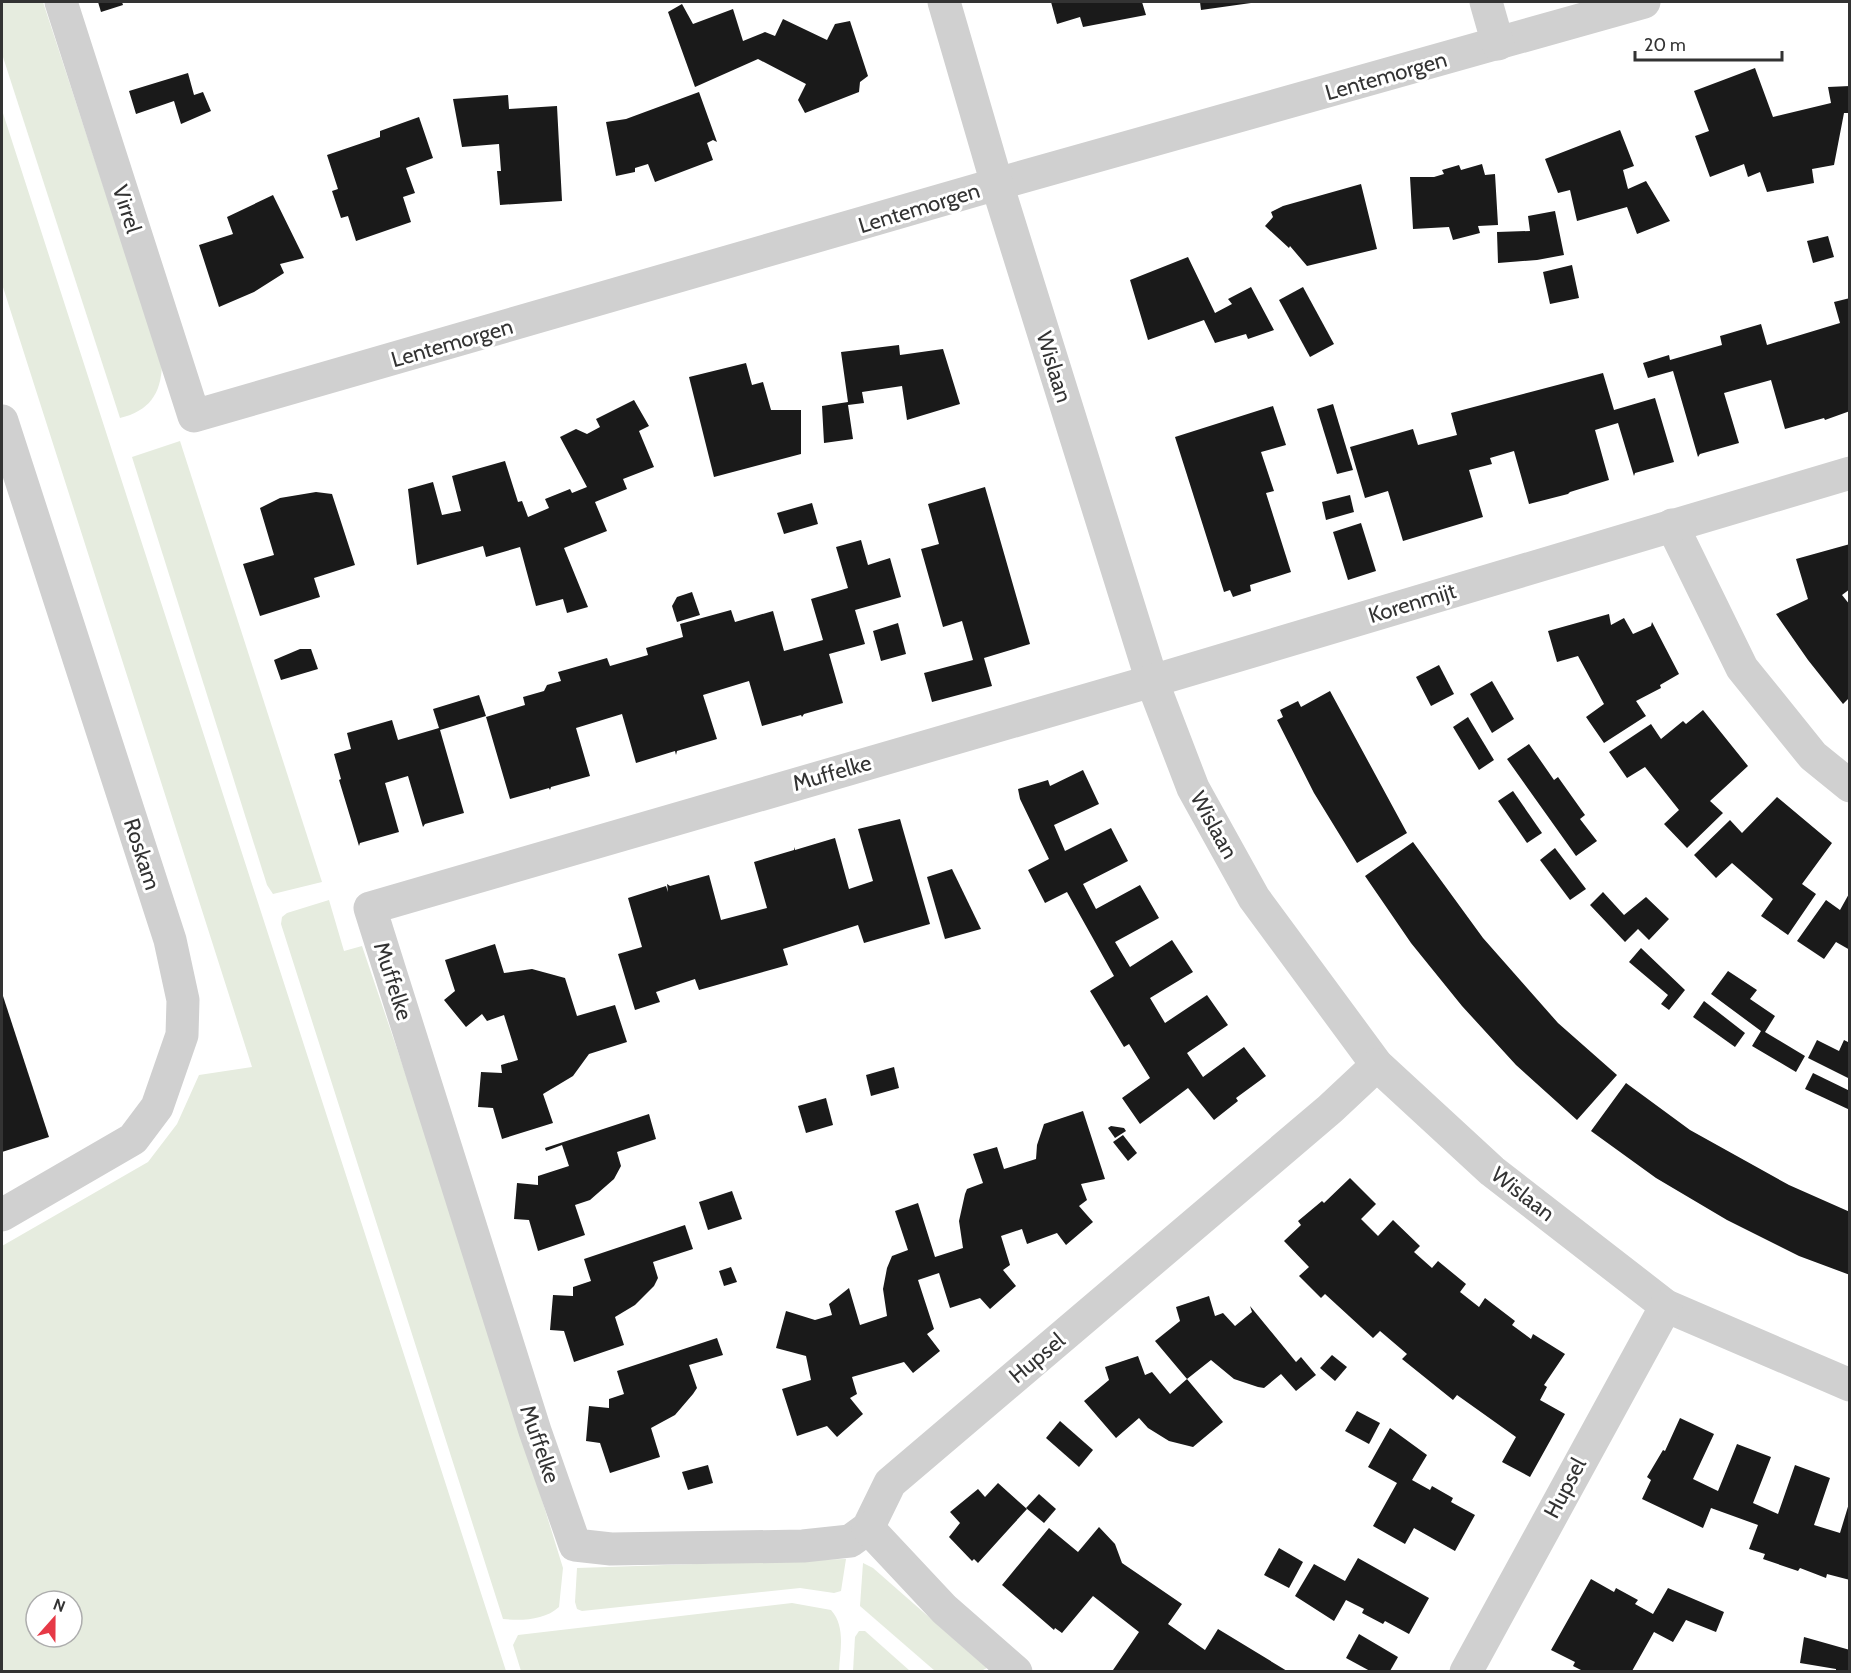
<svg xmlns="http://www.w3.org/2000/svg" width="1851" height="1673" font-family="Cabin,sans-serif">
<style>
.green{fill:#e6ecdf;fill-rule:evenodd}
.building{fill:#1a1a1a}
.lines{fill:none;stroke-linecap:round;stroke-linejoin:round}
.minor{stroke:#d0d0d0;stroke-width:33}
.labels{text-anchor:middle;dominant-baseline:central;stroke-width:6;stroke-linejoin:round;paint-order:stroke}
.street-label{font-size:22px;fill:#333;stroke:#fff}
</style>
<rect width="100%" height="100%" fill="#fff"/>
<!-- green -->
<g class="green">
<path d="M2,2H43L162,365C161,394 149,411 120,418L2,54Z"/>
<path d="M2,110L490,1621L506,1671H2V1246L148,1162L177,1124L199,1075L252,1067L2,284ZM36,1601H72V1637H36Z"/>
<polygon points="180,441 322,882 273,894 267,885 132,457"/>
<path d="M329,900L344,951L362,946L461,1237L563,1568L559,1607C545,1620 522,1621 503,1619L281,924L282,917L287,913Z"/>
<polygon points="846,1559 841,1591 834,1593 800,1588 582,1611 577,1609 575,1602 577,1568"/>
<polygon points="863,1563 873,1568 987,1668 981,1671 935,1671 860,1606"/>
<path d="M792,1603L831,1610C846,1627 840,1650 839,1671H521L513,1645L518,1635Z"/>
<polygon points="859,1631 865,1631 910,1671 853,1671 855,1637"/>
</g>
<!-- building -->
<g class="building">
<polygon points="98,2 122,2 123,5 101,12"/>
<polygon points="1051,2 1142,2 1146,15 1083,27 1080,17 1057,24"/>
<polygon points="1200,2 1251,2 1251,3 1201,10"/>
<polygon points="682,4 693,24 733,9 743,41 765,32 775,36 783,19 827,40 835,24 850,21 868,76 860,82 859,92 805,113 798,100 806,84 758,59 695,87 668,12"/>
<polygon points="1755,68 1773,117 1831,103 1828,87 1850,86 1850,113 1844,113 1834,165 1812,169 1814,183 1767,192 1760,172 1748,177 1744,164 1710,177 1695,136 1709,131 1694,91"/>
<polygon points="188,73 194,95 203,92 211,111 181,124 174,101 136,114 129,91"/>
<polygon points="699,92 717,142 713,140 707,143 713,160 655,182 648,164 635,168 635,172 616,176 606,122 626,119"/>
<polygon points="508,95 509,109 557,106 562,201 500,205 497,171 501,171 499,144 462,147 453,99"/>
<polygon points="419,117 433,158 406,168 415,193 403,197 411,222 356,241 348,216 341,218 332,191 338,189 327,155 380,137 380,131"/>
<polygon points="1620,130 1634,166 1623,170 1628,189 1646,181 1670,221 1637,234 1627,207 1577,221 1570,190 1558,193 1545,159"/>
<polygon points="1482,164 1485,175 1495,174 1498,225 1478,226 1480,233 1453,240 1449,227 1413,229 1410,177 1434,177 1444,174 1442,170 1459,165 1461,170"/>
<polygon points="1361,184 1377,249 1307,266 1290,246 1289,248 1265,226 1273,217 1271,212 1283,206"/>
<polygon points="273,195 304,258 280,264 284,273 254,292 219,307 199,245 233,234 227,217"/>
<polygon points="1555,211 1564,255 1537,260 1498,263 1497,232 1530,231 1528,216"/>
<polygon points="1828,236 1834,257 1813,263 1807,241"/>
<polygon points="1188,257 1215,313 1232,304 1228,299 1251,287 1274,330 1248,339 1246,334 1215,343 1204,320 1148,340 1130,280"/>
<polygon points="1572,265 1579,298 1550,304 1543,272"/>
<polygon points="1303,287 1334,344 1310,357 1279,300"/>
<polygon points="1850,298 1850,411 1825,420 1824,418 1785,429 1771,380 1724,393 1739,443 1700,454 1698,457 1673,371 1648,378 1643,363 1669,355 1670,360 1722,345 1720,336 1761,324 1767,345 1840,323 1834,302"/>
<polygon points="899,345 900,355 943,349 960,404 907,420 902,386 862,392 864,403 848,405 853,439 824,443 822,406 848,402 841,352"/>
<polygon points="746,363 752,385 763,382 771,410 801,410 801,454 714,477 689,377"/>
<polygon points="1603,373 1614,410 1655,398 1674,462 1635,473 1634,476 1618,423 1595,430 1609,480 1570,492 1568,494 1529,504 1514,451 1490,458 1492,464 1469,470 1483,517 1403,541 1388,491 1365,498 1350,447 1413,429 1418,445 1457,435 1451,413"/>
<polygon points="634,400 649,426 639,431 654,467 623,479 627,489 595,502 607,531 564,548 588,607 567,613 563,599 536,606 520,547 486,557 483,546 417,565 408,489 433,482 442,515 461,511 452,476 505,461 518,502 522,501 528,517 549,508 545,499 570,489 572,493 587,487 560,437 576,429 587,434 600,427 596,419"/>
<polygon points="1333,404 1353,470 1337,474 1317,409"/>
<polygon points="1273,406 1286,445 1261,452 1274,491 1266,493 1291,572 1250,585 1251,591 1233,597 1230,590 1224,592 1175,437"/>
<polygon points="985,487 1030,644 984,658 992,686 932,702 924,673 973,660 962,621 943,627 921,549 939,544 928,504"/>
<polygon points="316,492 332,494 355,565 314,578 320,597 260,616 243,564 274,555 260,508 280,498"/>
<polygon points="1350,495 1354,512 1326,520 1322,502"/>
<polygon points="812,503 818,524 784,534 777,513"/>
<polygon points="1361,523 1376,571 1348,580 1333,532"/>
<polygon points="861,540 868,565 890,558 901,597 855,610 865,644 829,654 843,703 804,714 802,717 801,715 762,726 749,681 703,695 717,739 677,751 676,755 675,751 636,763 622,714 576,728 590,776 551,787 550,790 549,788 510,799 486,717 525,705 523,697 544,691 547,685 561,681 558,672 607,658 610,666 648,655 646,648 683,637 680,624 731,610 735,622 773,611 784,651 823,640 811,599 848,588 836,547"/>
<polygon points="1850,544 1850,589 1842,595 1850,605 1850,697 1843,704 1808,660 1776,614 1808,599 1796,559"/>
<polygon points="692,592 700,615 677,622 672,606 677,597"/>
<polygon points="1609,614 1611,625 1624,618 1633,634 1651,626 1652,622 1679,674 1660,685 1661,688 1636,701 1646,716 1604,743 1586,717 1604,704 1578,656 1557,662 1548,631"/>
<polygon points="898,623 906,654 881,661 873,631"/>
<polygon points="300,649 311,649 318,669 281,680 274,660"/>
<polygon points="1439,665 1454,694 1431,706 1416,677"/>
<polygon points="1492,681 1514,719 1492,733 1470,694"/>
<polygon points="1330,691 1407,833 1357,863 1314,793 1277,720 1283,717 1280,710 1298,701 1301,707"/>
<polygon points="479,695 486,716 440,730 464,813 425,824 423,827 408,776 385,783 399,832 360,843 359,846 339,780 341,779 334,754 351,749 347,733 392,720 398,740 439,728 433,709"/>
<polygon points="1703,710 1748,766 1710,801 1723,813 1687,848 1664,824 1679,810 1645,767 1627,778 1609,752 1651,724 1661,739 1683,721 1686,724"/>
<polygon points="1468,717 1494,760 1479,770 1453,727"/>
<polygon points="1529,744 1554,780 1558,777 1585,815 1580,819 1597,841 1576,856 1507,759"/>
<polygon points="1083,770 1099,804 1054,825 1065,851 1111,828 1128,861 1083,884 1096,909 1140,885 1159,918 1115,942 1130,967 1172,940 1193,972 1150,998 1165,1023 1207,995 1228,1025 1187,1053 1203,1077 1244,1047 1266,1076 1236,1098 1238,1101 1214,1120 1188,1088 1140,1124 1122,1098 1150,1078 1129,1044 1124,1047 1090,991 1114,976 1067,892 1045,903 1028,870 1049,859 1020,799 1018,789 1048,780 1050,786"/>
<polygon points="1513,791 1542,833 1527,843 1498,801"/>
<polygon points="1777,797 1832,843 1802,884 1816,894 1788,935 1761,916 1773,899 1732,863 1716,878 1694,855 1730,820 1742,833"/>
<polygon points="900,819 930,924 864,943 858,925 783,949 788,965 699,990 695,979 656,992 660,1002 635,1010 618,954 642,947 628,898 666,886 668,892 667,884 670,886 709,875 721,920 767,908 754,862 794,850 795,847 795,850 835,838 849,889 873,881 858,829"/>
<polygon points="1413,842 1483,938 1558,1023 1617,1075 1577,1120 1516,1065 1462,1006 1411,943 1365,876"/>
<polygon points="1555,848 1586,889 1570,900 1540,860"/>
<polygon points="952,869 981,929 945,939 927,877"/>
<polygon points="1603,892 1624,915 1646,897 1669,919 1649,940 1638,929 1625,942 1590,905"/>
<polygon points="1850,892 1850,950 1836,942 1824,959 1797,941 1826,900 1840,910"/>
<polygon points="495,944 504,973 532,969 565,978 577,1016 615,1005 627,1042 589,1054 573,1076 543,1094 553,1123 502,1139 493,1108 478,1107 481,1072 502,1073 501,1065 518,1060 504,1015 487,1021 482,1014 466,1027 444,1000 455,991 445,960"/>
<polygon points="1641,948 1685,990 1669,1010 1661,1004 1668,995 1629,962"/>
<polygon points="1728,971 1757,990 1750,999 1775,1016 1765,1032 1805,1056 1796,1072 1752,1046 1761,1031 1711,994"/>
<polygon points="2,993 49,1137 2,1152"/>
<polygon points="1704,1001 1745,1033 1735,1047 1693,1017"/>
<polygon points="1817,1040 1839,1051 1844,1040 1850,1043 1850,1079 1808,1058"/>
<polygon points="894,1067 899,1088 871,1096 866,1075"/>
<polygon points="1813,1073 1850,1091 1850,1110 1805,1089"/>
<polygon points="1626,1083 1690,1130 1789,1185 1850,1212 1850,1275 1799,1256 1727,1220 1656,1178 1591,1131"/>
<polygon points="826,1098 833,1125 806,1133 798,1106"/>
<polygon points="1083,1111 1105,1179 1081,1184 1087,1200 1079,1206 1093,1222 1066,1245 1057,1233 1027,1244 1022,1229 1001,1236 1010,1265 1003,1270 1016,1286 990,1309 980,1298 950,1308 939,1273 918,1280 934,1329 927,1334 940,1351 913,1373 904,1362 852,1377 857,1394 850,1398 863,1414 837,1437 827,1426 797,1436 782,1389 811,1380 806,1356 776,1348 786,1311 815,1320 832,1315 829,1304 849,1288 860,1325 887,1316 883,1289 887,1268 892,1256 908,1250 895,1211 918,1203 935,1257 963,1248 959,1221 965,1194 967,1189 983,1183 973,1154 997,1147 1004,1169 1036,1159 1037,1145 1044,1124"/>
<polygon points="649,1114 656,1139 617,1152 621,1166 614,1179 590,1200 575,1205 585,1235 538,1251 529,1220 514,1219 517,1183 538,1185 538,1176 569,1166 562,1145 546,1151 545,1148"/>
<polygon points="1111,1126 1124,1128 1126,1131 1115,1138 1108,1128"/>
<polygon points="1123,1135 1137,1153 1128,1161 1113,1142"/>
<polygon points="1350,1178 1376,1204 1361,1219 1378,1236 1393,1220 1420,1246 1414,1252 1432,1268 1438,1261 1466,1284 1460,1292 1479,1307 1485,1298 1515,1321 1512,1325 1531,1339 1533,1334 1565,1354 1544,1385 1547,1387 1540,1400 1565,1414 1530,1477 1502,1462 1516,1437 1457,1395 1453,1400 1402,1359 1407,1354 1380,1331 1373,1338 1325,1294 1321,1298 1299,1276 1309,1267 1284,1241 1301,1225 1298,1221 1322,1201 1324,1203"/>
<polygon points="732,1191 742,1219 708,1230 699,1202"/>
<polygon points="685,1225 693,1249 653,1262 658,1278 654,1286 635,1305 615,1317 624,1345 574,1362 564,1331 550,1330 553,1295 573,1296 573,1287 591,1281 584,1259"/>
<polygon points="731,1267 737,1282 724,1286 719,1271"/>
<polygon points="1209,1296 1215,1316 1223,1313 1235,1326 1252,1312 1250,1306 1296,1362 1301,1357 1316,1375 1296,1391 1281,1374 1264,1388 1258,1387 1234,1379 1211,1360 1187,1379 1155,1341 1180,1321 1176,1307"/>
<polygon points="717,1338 723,1355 689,1365 697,1388 693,1394 675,1415 651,1428 660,1457 610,1473 600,1443 586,1441 589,1406 609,1408 609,1399 624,1394 617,1371"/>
<polygon points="1332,1355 1347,1367 1335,1381 1320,1368"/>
<polygon points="1138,1356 1145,1375 1152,1372 1170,1394 1187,1379 1223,1422 1193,1447 1169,1441 1148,1428 1139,1418 1116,1438 1084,1401 1109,1380 1105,1367"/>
<polygon points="1357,1411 1380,1423 1369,1444 1345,1431"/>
<polygon points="1680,1418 1714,1434 1693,1479 1718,1491 1737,1444 1771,1457 1753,1503 1778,1514 1795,1465 1830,1478 1814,1525 1840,1533 1850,1500 1850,1580 1827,1574 1826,1578 1800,1568 1798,1571 1763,1559 1765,1554 1749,1549 1758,1525 1711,1508 1703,1528 1642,1499 1651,1480 1647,1477 1663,1450 1665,1451"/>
<polygon points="1060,1421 1093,1450 1079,1467 1046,1438"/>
<polygon points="1390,1428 1427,1455 1412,1480 1430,1490 1432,1486 1453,1498 1451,1502 1475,1515 1455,1551 1414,1528 1405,1544 1373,1526 1397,1483 1368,1467"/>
<polygon points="708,1465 713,1483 688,1490 682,1472"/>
<polygon points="998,1483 1027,1509 978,1563 974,1559 972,1561 949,1537 960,1523 950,1512 978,1489 985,1497"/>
<polygon points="1039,1494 1056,1509 1044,1523 1026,1508"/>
<polygon points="1099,1527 1115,1544 1122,1563 1182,1604 1168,1624 1205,1650 1218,1629 1287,1671 1115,1671 1113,1670 1139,1632 1093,1596 1062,1633 1055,1628 1054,1630 1002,1585 1049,1528 1078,1552"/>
<polygon points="1279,1548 1303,1562 1289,1588 1264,1575"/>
<polygon points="1358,1558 1429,1598 1409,1634 1385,1621 1383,1624 1362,1613 1364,1609 1346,1600 1334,1621 1295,1596 1314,1564 1345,1581"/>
<polygon points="1591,1579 1614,1592 1616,1588 1638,1600 1635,1604 1653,1614 1668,1588 1724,1612 1716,1632 1686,1620 1673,1642 1654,1632 1632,1671 1583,1671 1573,1666 1575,1662 1551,1650"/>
<polygon points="1359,1634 1398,1657 1390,1671 1370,1671 1346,1658"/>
<polygon points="1804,1637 1850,1650 1850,1671 1836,1671 1836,1669 1800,1663"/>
</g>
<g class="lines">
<!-- minor -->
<g class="minor">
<polyline points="61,2 194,416 997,184 1644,2"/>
<polyline points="944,2 997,184 1152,681 1193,788 1254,898 1377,1065 1492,1171 1666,1306 1850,1385"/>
<polyline points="1486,2 1498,44"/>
<polyline points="2,421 170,940 183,1000 182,1035 157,1107 133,1139 2,1215"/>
<polyline points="1672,525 1742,668 1813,756 1850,786"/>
<polyline points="1377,1065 1330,1109 890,1483 868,1528 850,1541 803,1546 611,1549 575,1545 535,1431 370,908 1152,681 1850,473"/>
<polyline points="868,1528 944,1609 1016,1672"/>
<polyline points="1466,1672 1666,1306"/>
</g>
</g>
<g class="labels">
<!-- street labels -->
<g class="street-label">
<text transform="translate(1386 76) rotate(-16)">Lentemorgen</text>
<text transform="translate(919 208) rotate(-17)">Lentemorgen</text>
<text transform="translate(127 209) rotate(72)">Virrel</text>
<text transform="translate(452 343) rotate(-16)">Lentemorgen</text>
<text transform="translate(1054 367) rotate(73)">Wislaan</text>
<text transform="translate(1412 603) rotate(-17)">Korenmijt</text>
<text transform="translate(832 773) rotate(-16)">Muffelke</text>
<text transform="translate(1214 825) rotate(61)">Wislaan</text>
<text transform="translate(142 854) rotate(72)">Roskam</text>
<text transform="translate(393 981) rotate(72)">Muffelke</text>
<text transform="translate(1523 1194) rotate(38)">Wislaan</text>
<text transform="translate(1037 1358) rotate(-40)">Hupsel</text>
<text transform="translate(540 1444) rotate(71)">Muffelke</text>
<text transform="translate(1565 1488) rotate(-62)">Hupsel</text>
</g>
</g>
<!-- border -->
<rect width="1851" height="1673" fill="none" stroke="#333333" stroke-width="6"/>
<!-- north arrow -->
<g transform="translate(54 1619) rotate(21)"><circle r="28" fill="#ffffff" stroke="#adadad" stroke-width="1.5"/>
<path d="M0-4.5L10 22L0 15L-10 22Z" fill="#e63946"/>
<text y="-9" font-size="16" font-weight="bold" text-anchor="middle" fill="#333333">N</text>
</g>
<!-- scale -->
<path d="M1635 51v9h147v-9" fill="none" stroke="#333333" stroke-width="3"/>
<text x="1644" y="51" font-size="18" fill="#333333" stroke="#ffffff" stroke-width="4.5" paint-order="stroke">20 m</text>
</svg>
